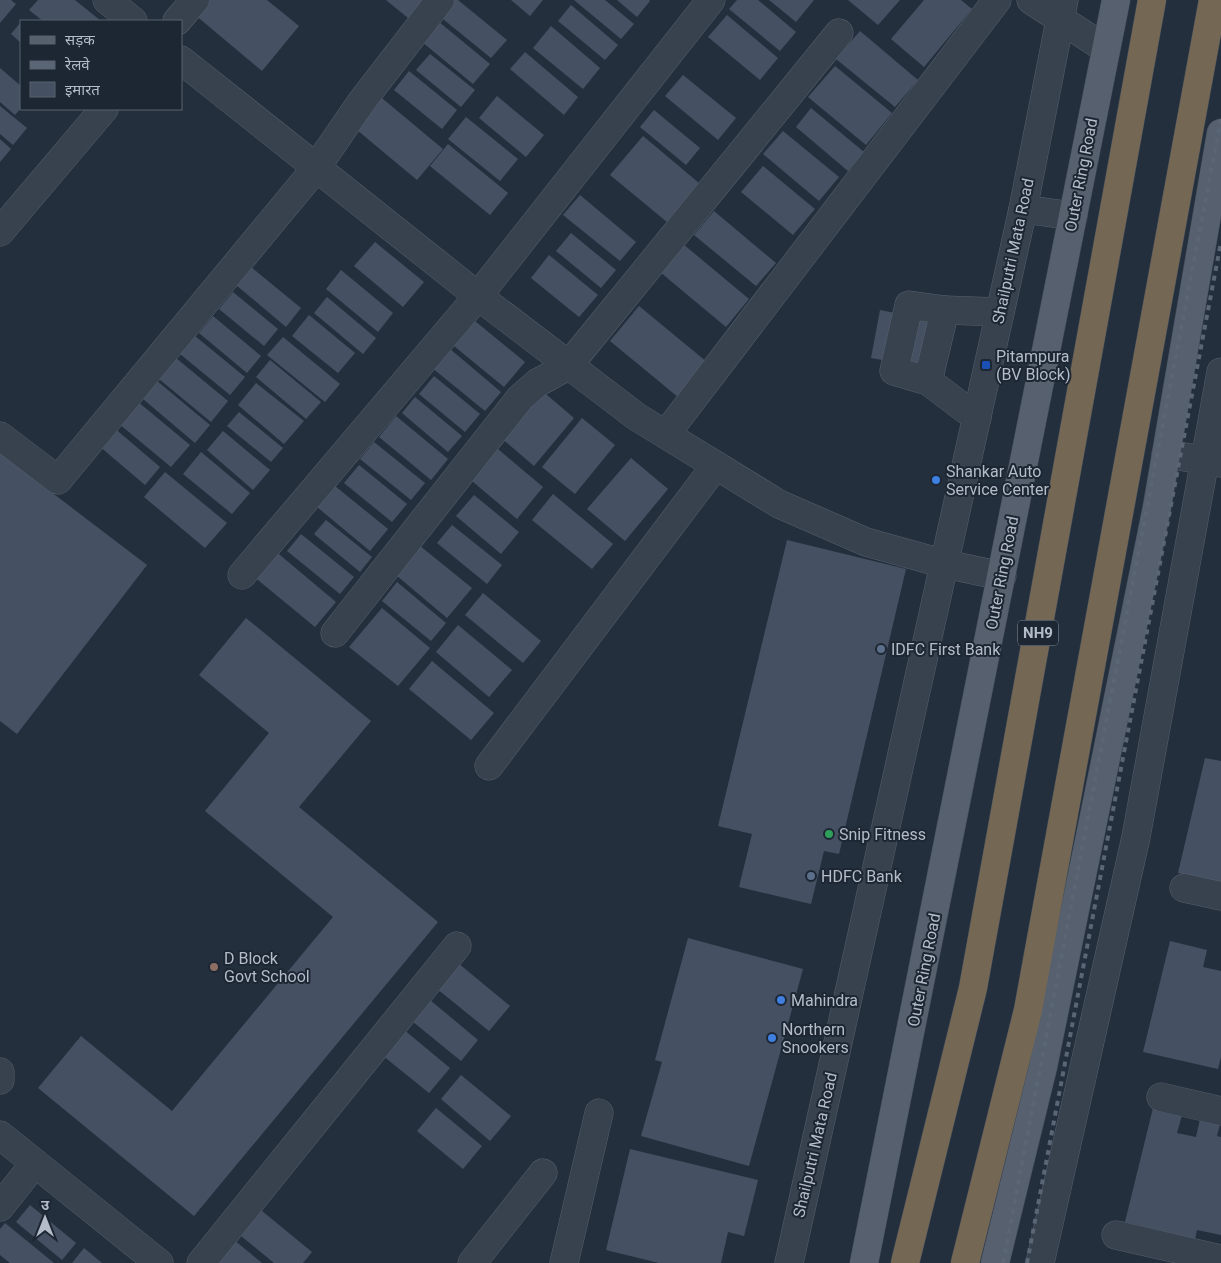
<svg xmlns="http://www.w3.org/2000/svg" width="1221" height="1263" font-family="Roboto,'Noto Sans Devanagari',sans-serif">
<style>
.building{fill:#455162}
.lines{fill:none;stroke-linecap:round;stroke-linejoin:round}
.minor-casing{stroke:#565f6c;stroke-width:29}
.major-casing{stroke:#414a57;stroke-width:29}
.highway-casing{stroke:#434c59;stroke-width:29}
.minor{stroke:#38414e;stroke-width:28}
.major{stroke:#56606e;stroke-width:28}
.highway{stroke:#746855;stroke-width:28}
.rail{stroke:#5a6575;stroke-width:4;stroke-dasharray:5 5;stroke-linecap:butt}
.transit-dot{fill:#1a4fb4;stroke:#1d2633;stroke-width:2}
.shop-dot{fill:#3f7fe0;stroke:#1d2633;stroke-width:2}
.service-dot{fill:#5c6f8a;stroke:#1d2633;stroke-width:2}
.leisure-dot{fill:#2e9e5b;stroke:#1d2633;stroke-width:2}
.education-dot{fill:#8d6e63;stroke:#1d2633;stroke-width:2}
.labels{text-anchor:middle;dominant-baseline:central;stroke-width:4;stroke-linejoin:round;paint-order:stroke}
.shield{fill:#1d2633;stroke:#878f9c;stroke-width:1}
.shield-label{font-size:15px;font-weight:bold;fill:#b4bcc9}
.street-label{font-size:16px;fill:#b4bcc9;stroke:#1d2633}
.poi-label{font-size:16px;fill:#b4bcc9;stroke:#1d2633;text-anchor:start}
</style>
<rect width="100%" height="100%" fill="#242f3e"/>
<!-- building -->
<g class="building">
<polygon points="0,0 11,0 16,4 0,23"/>
<polygon points="38,0 75,0 101,21 43,21 29,10"/>
<polygon points="205,0 267,0 299,26 262,71 194,14"/>
<polygon points="386,0 423,0 408,18"/>
<polygon points="451,0 458,0 507,40 491,58 438,15"/>
<polygon points="511,0 543,0 530,16"/>
<polygon points="574,0 605,0 634,24 621,39"/>
<polygon points="617,0 649,0 650,1 637,17"/>
<polygon points="737,0 758,0 796,32 780,51 729,9"/>
<polygon points="769,0 814,0 796,22"/>
<polygon points="848,0 900,0 878,25"/>
<polygon points="924,0 961,0 972,9 924,67 891,39"/>
<polygon points="571,5 618,45 605,60 558,21"/>
<polygon points="727,15 778,58 760,80 708,37"/>
<polygon points="433,17 490,64 473,84 416,37"/>
<polygon points="21,22 21,43 11,34"/>
<polygon points="551,26 600,68 583,89 533,48"/>
<polygon points="860,31 918,80 895,107 836,59"/>
<polygon points="525,52 578,97 564,115 510,69"/>
<polygon points="430,54 475,90 461,107 416,70"/>
<polygon points="835,66 892,113 866,145 808,97"/>
<polygon points="0,68 21,86 21,108 15,115 0,102"/>
<polygon points="409,71 457,110 442,129 394,90"/>
<polygon points="683,75 736,118 718,140 665,96"/>
<polygon points="377,94 443,149 417,180 351,125"/>
<polygon points="497,96 544,135 526,157 479,118"/>
<polygon points="0,106 27,128 13,145 0,134"/>
<polygon points="811,108 864,152 848,171 796,127"/>
<polygon points="654,110 700,148 686,165 640,127"/>
<polygon points="466,117 518,159 500,181 448,139"/>
<polygon points="783,131 839,177 819,201 763,154"/>
<polygon points="643,136 699,183 667,222 610,175"/>
<polygon points="0,139 11,149 0,162"/>
<polygon points="448,144 508,193 490,215 430,166"/>
<polygon points="763,166 815,209 793,235 741,192"/>
<polygon points="580,195 636,242 620,261 563,215"/>
<polygon points="714,211 776,263 756,286 694,235"/>
<polygon points="571,233 616,270 601,288 556,251"/>
<polygon points="375,242 424,282 403,307 354,266"/>
<polygon points="683,244 749,299 726,327 660,272"/>
<polygon points="549,255 598,295 579,317 531,278"/>
<polygon points="251,267 301,308 286,327 236,285"/>
<polygon points="341,270 393,313 378,332 326,289"/>
<polygon points="233,292 278,329 264,346 219,309"/>
<polygon points="327,297 376,338 363,354 314,313"/>
<polygon points="639,306 713,367 684,402 610,341"/>
<polygon points="880,310 930,320 921,367 871,358"/>
<polygon points="309,315 355,353 338,373 292,336"/>
<polygon points="213,316 261,356 247,373 199,333"/>
<polygon points="475,321 525,362 504,387 454,346"/>
<polygon points="195,336 245,377 230,395 180,354"/>
<polygon points="283,337 340,384 325,402 267,355"/>
<polygon points="443,343 501,392 485,411 426,363"/>
<polygon points="170,353 228,401 211,422 153,374"/>
<polygon points="270,360 321,402 306,419 256,377"/>
<polygon points="434,376 480,414 465,432 419,394"/>
<polygon points="157,381 210,425 195,443 143,399"/>
<polygon points="256,383 304,421 284,444 238,405"/>
<polygon points="540,389 574,418 534,466 500,437"/>
<polygon points="415,397 462,436 448,452 402,413"/>
<polygon points="137,401 190,445 171,467 118,423"/>
<polygon points="239,412 283,448 271,462 227,426"/>
<polygon points="396,416 448,459 431,480 379,437"/>
<polygon points="582,418 615,445 575,494 542,467"/>
<polygon points="113,427 160,467 145,485 98,445"/>
<polygon points="223,431 270,470 253,490 207,450"/>
<polygon points="374,442 425,483 411,500 360,459"/>
<polygon points="498,449 543,487 517,519 472,481"/>
<polygon points="201,452 250,493 232,514 183,474"/>
<polygon points="0,453 147,565 17,734 0,721"/>
<polygon points="631,458 668,489 625,541 587,509"/>
<polygon points="359,465 407,504 392,522 344,483"/>
<polygon points="165,472 227,523 205,548 144,497"/>
<polygon points="335,486 388,529 370,551 317,507"/>
<polygon points="553,494 613,544 592,569 532,520"/>
<polygon points="474,495 519,532 501,554 456,516"/>
<polygon points="326,520 372,557 360,572 314,534"/>
<polygon points="452,525 502,565 487,584 437,543"/>
<polygon points="301,534 354,577 340,594 287,551"/>
<polygon points="787,540 906,569 839,854 824,851 811,904 739,887 752,834 718,826"/>
<polygon points="414,541 472,588 447,618 390,570"/>
<polygon points="274,550 336,602 315,627 253,576"/>
<polygon points="397,582 446,623 431,641 382,601"/>
<polygon points="483,593 541,641 523,663 465,615"/>
<polygon points="382,608 430,648 398,686 349,647"/>
<polygon points="246,618 371,721 299,807 438,922 194,1216 38,1088 81,1036 172,1111 333,917 205,811 269,733 199,675"/>
<polygon points="458,625 512,670 489,697 436,652"/>
<polygon points="432,661 494,713 471,740 409,689"/>
<polygon points="1205,758 1221,761 1221,883 1178,873"/>
<polygon points="688,938 803,969 749,1166 641,1136 662,1062 655,1060"/>
<polygon points="1170,941 1207,950 1203,967 1221,971 1221,1057 1218,1069 1143,1052"/>
<polygon points="458,963 510,1006 489,1031 436,988"/>
<polygon points="430,1000 478,1040 461,1061 412,1021"/>
<polygon points="403,1029 450,1068 429,1093 382,1055"/>
<polygon points="461,1075 511,1116 490,1141 441,1099"/>
<polygon points="436,1108 482,1146 463,1169 417,1131"/>
<polygon points="1153,1108 1182,1115 1177,1133 1196,1137 1200,1119 1220,1124 1217,1136 1221,1137 1221,1235 1197,1230 1195,1239 1125,1222"/>
<polygon points="630,1149 758,1180 744,1236 728,1232 721,1263 659,1263 606,1250"/>
<polygon points="30,1205 76,1243 62,1260 16,1222"/>
<polygon points="256,1206 312,1252 303,1263 274,1263 235,1231"/>
<polygon points="5,1223 54,1263 10,1263 0,1255 0,1229"/>
<polygon points="228,1235 262,1263 204,1263"/>
<polygon points="84,1248 102,1263 72,1263"/>
</g>
<g class="lines">
<!-- minor casing -->
<g class="minor-casing">
<g id="minor">
<polyline points="107,0 133,21"/>
<polyline points="1031,0 1106,49"/>
<polyline points="177,21 195,0"/>
<polyline points="181,60 478,296 637,417 779,504 866,542 945,564 1002,576"/>
<polyline points="1023,209 1073,216"/>
<polyline points="0,232 104,109"/>
<polyline points="928,381 945,310"/>
<polyline points="977,418 928,381 894,371 909,305 945,310 1000,312"/>
<polyline points="666,434 997,0"/>
<polyline points="0,436 58,480 316,168 362,101 440,0"/>
<polyline points="1166,454 1221,463"/>
<polyline points="242,575 478,296 711,0"/>
<polyline points="335,633 520,398 537,383 568,366 839,33"/>
<polyline points="489,766 716,465"/>
<polyline points="1184,888 1221,896"/>
<polyline points="0,1072 0,1080"/>
<polyline points="1161,1097 1221,1111"/>
<polyline points="0,1135 159,1263"/>
<polyline points="0,1207 35,1163"/>
<polyline points="1116,1235 1221,1259"/>
<polyline points="201,1263 457,946"/>
<polyline points="472,1263 543,1173"/>
<polyline points="564,1263 599,1113"/>
<polyline points="789,1263 1023,209 1064,0"/>
<polyline points="1040,1263 1136,837 1221,372"/>
</g>
</g>
<!-- major casing -->
<g class="major-casing">
<g id="major">
<polyline points="864,1263 1116,0"/>
<polyline points="995,1263 1043,1067 1157,507 1221,133"/>
</g>
</g>
<!-- highway casing -->
<g class="highway-casing">
<g id="highway">
<polyline points="905,1263 973,988 1152,0"/>
<polyline points="965,1263 1028,1010 1213,0"/>
</g>
</g>
<!-- minor -->
<use href="#minor" class="minor"/>
<!-- major -->
<use href="#major" class="major"/>
<!-- highway -->
<use href="#highway" class="highway"/>
<!-- rail -->
<g class="rail">
<polyline points="1003,1263 1221,119"/>
<polyline points="1027,1263 1221,242"/>
</g>
</g>
<!-- markers -->
<rect class="transit-dot" x="981" y="360" width="10" height="10" rx="2.5"/>
<g class="shop-dot">
<circle cx="936" cy="480" r="5"/>
<circle cx="781" cy="1000" r="5"/>
<circle cx="772" cy="1038" r="5"/>
</g>
<g class="service-dot">
<circle cx="881" cy="649" r="5"/>
<circle cx="811" cy="876" r="5"/>
</g>
<circle class="leisure-dot" cx="829" cy="834" r="5"/>
<circle class="education-dot" cx="214" cy="967" r="5"/>
<g class="labels">
<!-- shield labels -->
<rect class="shield" x="1018" y="620.5" width="40" height="25" rx="4"/>
<g class="shield-label">
<text x="1038" y="633">NH9</text>
</g>
<!-- street labels -->
<g class="street-label">
<text transform="translate(1081 175) rotate(-79)">Outer Ring Road</text>
<text transform="translate(1013 251) rotate(-78)">Shailputri Mata Road</text>
<text transform="translate(1002 573) rotate(-79)">Outer Ring Road</text>
<text transform="translate(924 970) rotate(-79)">Outer Ring Road</text>
<text transform="translate(815 1145) rotate(-77)">Shailputri Mata Road</text>
</g>
<!-- poi labels -->
<g class="poi-label">
<text x="996" y="356">Pitampura<tspan x="996" dy="18">(BV Block)</tspan></text>
<text x="946" y="471">Shankar Auto<tspan x="946" dy="18">Service Center</tspan></text>
<text x="891" y="649">IDFC First Bank</text>
<text x="839" y="834">Snip Fitness</text>
<text x="821" y="876">HDFC Bank</text>
<text x="224" y="958">D Block<tspan x="224" dy="18">Govt School</tspan></text>
<text x="791" y="1000">Mahindra</text>
<text x="782" y="1029">Northern<tspan x="782" dy="18">Snookers</tspan></text>
</g>
</g>
<!-- legend -->
<rect x="20" y="20" width="162" height="90" fill="#1d2633" stroke="#59626f"/>
<rect x="30" y="36" width="25" height="8" fill="#56606e" stroke="#59626f"/>
<text x="65" y="45" font-size="15" fill="#b4bcc9">सड़क</text>
<rect x="30" y="61" width="25" height="8" fill="#5a6575" stroke="#59626f"/>
<text x="65" y="70" font-size="15" fill="#b4bcc9">रेलवे</text>
<rect x="30" y="82" width="25" height="15" fill="#455162" stroke="#59626f"/>
<text x="65" y="95" font-size="15" fill="#b4bcc9">इमारत</text>
<!-- north arrow -->
<g transform="translate(45 1218)" stroke="#1d2633" stroke-width="4" paint-order="stroke">
<path d="M0-4L9 19L0 12L-9 19Z" fill="#b4bcc9"/>
<text y="-8" font-size="14" font-weight="bold" text-anchor="middle" fill="#b4bcc9">उ</text>
</g>
</svg>
